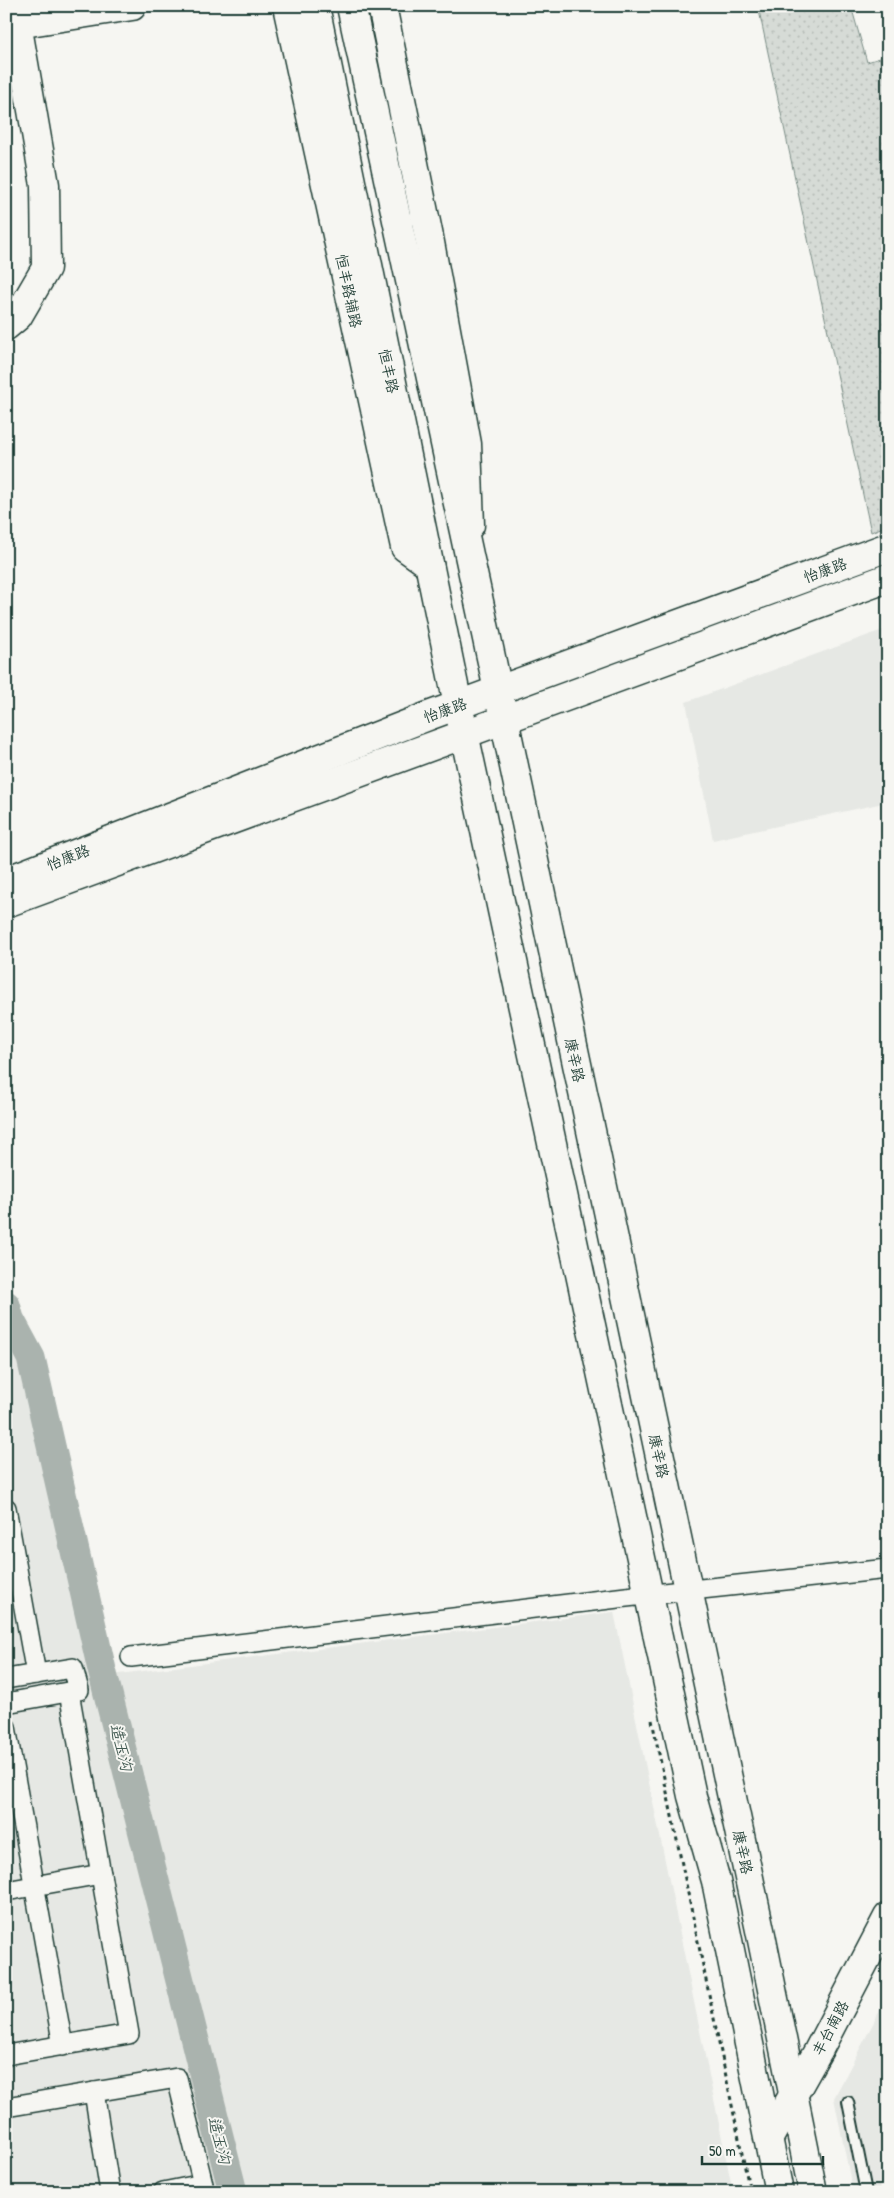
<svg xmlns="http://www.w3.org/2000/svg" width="894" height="2198" font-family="'Patrick Hand','LXGW WenKai TC',sans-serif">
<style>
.built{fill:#e6e8e4}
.park{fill:url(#park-dots);stroke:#7a8c85}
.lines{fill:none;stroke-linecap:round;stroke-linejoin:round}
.river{stroke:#aab3ae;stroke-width:29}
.lane-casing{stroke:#1f3d34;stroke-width:14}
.street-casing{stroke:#1f3d34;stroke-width:22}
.secondary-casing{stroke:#1f3d34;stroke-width:31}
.primary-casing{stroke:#1f3d34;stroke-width:31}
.path{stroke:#1f3d34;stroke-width:3;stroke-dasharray:4 4;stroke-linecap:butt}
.lane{stroke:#f6f6f2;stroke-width:10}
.street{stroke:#f6f6f2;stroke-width:19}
.secondary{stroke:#f6f6f2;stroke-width:28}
.primary{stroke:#f6f6f2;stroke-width:28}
.labels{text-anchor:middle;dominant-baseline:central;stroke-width:4;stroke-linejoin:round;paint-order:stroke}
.street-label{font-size:15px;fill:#1f3d34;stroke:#f6f6f2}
.water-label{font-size:16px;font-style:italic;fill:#425a52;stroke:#f6f6f2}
</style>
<defs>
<pattern id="park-dots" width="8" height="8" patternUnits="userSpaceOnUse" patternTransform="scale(1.25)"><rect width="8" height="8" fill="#d6dbd6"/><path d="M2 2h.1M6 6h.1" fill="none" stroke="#b7bdb8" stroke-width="1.8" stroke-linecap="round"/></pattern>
</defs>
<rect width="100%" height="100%" fill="#f6f6f2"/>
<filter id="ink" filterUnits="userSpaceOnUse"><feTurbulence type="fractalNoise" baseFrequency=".02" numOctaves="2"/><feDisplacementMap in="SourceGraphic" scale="10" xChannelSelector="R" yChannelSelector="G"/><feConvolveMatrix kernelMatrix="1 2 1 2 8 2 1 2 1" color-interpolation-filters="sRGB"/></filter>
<g filter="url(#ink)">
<!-- built -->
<g class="built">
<polygon points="888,628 888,802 713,840 686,702"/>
<polygon points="6,1333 22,1356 228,2192 6,2192"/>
<polygon points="614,1612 733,2192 239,2192 111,1675"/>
<polygon points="888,1995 888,2192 853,2192 834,2098"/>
</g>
<!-- park -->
<polygon class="park" points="758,6 851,6 867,62 880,58 888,93 888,525 871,532"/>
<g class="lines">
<!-- river -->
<polyline class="river" points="6,1305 10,1319 31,1358 102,1670 233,2192"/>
<!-- lane casing -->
<g class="lane-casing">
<polyline id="lane" points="848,2102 866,2192"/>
</g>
<!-- street casing -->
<g class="street-casing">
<g id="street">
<polyline points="6,1508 36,1674"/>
<polyline points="131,1657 626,1597 888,1569"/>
<polyline points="6,1679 73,1668 79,1690 6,1703"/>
<polyline points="6,1727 63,2046"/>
<polyline points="6,1891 101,1874"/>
<polyline points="6,2055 129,2034 69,1692"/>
<polyline points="94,2092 110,2192"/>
<polyline points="6,2107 177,2078 203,2184 163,2192"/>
</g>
</g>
<!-- secondary casing -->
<g class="secondary-casing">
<g id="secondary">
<polyline points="287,6 405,547 429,564"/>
<polyline points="382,6 429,237 467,444 470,525"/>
<polyline points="17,24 132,6"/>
<polyline points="6,326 18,316 46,268 45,185 14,6"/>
<polyline points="6,881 431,715 888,547"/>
<polyline points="6,903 888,578"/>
<polyline points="769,2138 818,2051 888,1917"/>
</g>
</g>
<!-- primary casing -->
<g class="primary-casing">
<g id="primary">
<polyline points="315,6 458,705 692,1796 716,1881 779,2192"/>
<polyline points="351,6 492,662 760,1930 813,2192"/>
</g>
</g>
<!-- path -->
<polyline class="path" points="652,1720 750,2192"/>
<!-- lane -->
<use href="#lane" class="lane"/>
<!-- street -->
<use href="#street" class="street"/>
<!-- secondary -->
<use href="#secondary" class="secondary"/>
<!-- primary -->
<use href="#primary" class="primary"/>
</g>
</g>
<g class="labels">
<!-- street labels -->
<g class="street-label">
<text transform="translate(349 291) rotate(78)">恒丰路辅路</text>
<text transform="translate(389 371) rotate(78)">恒丰路</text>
<text transform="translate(825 570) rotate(-20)">怡康路</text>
<text transform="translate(445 710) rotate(-20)">怡康路</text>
<text transform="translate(68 857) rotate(-21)">怡康路</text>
<text transform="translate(575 1060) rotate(78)">康辛路</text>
<text transform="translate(659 1456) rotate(78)">康辛路</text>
<text transform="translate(743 1852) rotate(78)">康辛路</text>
<text transform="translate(830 2028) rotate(-62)">丰台南路</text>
</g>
<!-- water labels -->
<g class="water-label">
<text transform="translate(122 1747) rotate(76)">造玉沟</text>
<text transform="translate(220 2140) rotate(76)">造玉沟</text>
</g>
</g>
<!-- margin -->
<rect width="894" height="2198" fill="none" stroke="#f6f6f2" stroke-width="25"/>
<rect x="12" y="12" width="869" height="2173" fill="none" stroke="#1f3d34" stroke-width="2" filter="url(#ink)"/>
<!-- scale -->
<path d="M702 2156v8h121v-8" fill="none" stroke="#1f3d34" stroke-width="2.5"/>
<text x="709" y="2156" font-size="15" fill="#1f3d34" stroke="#f6f6f2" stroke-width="4" paint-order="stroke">50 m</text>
</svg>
